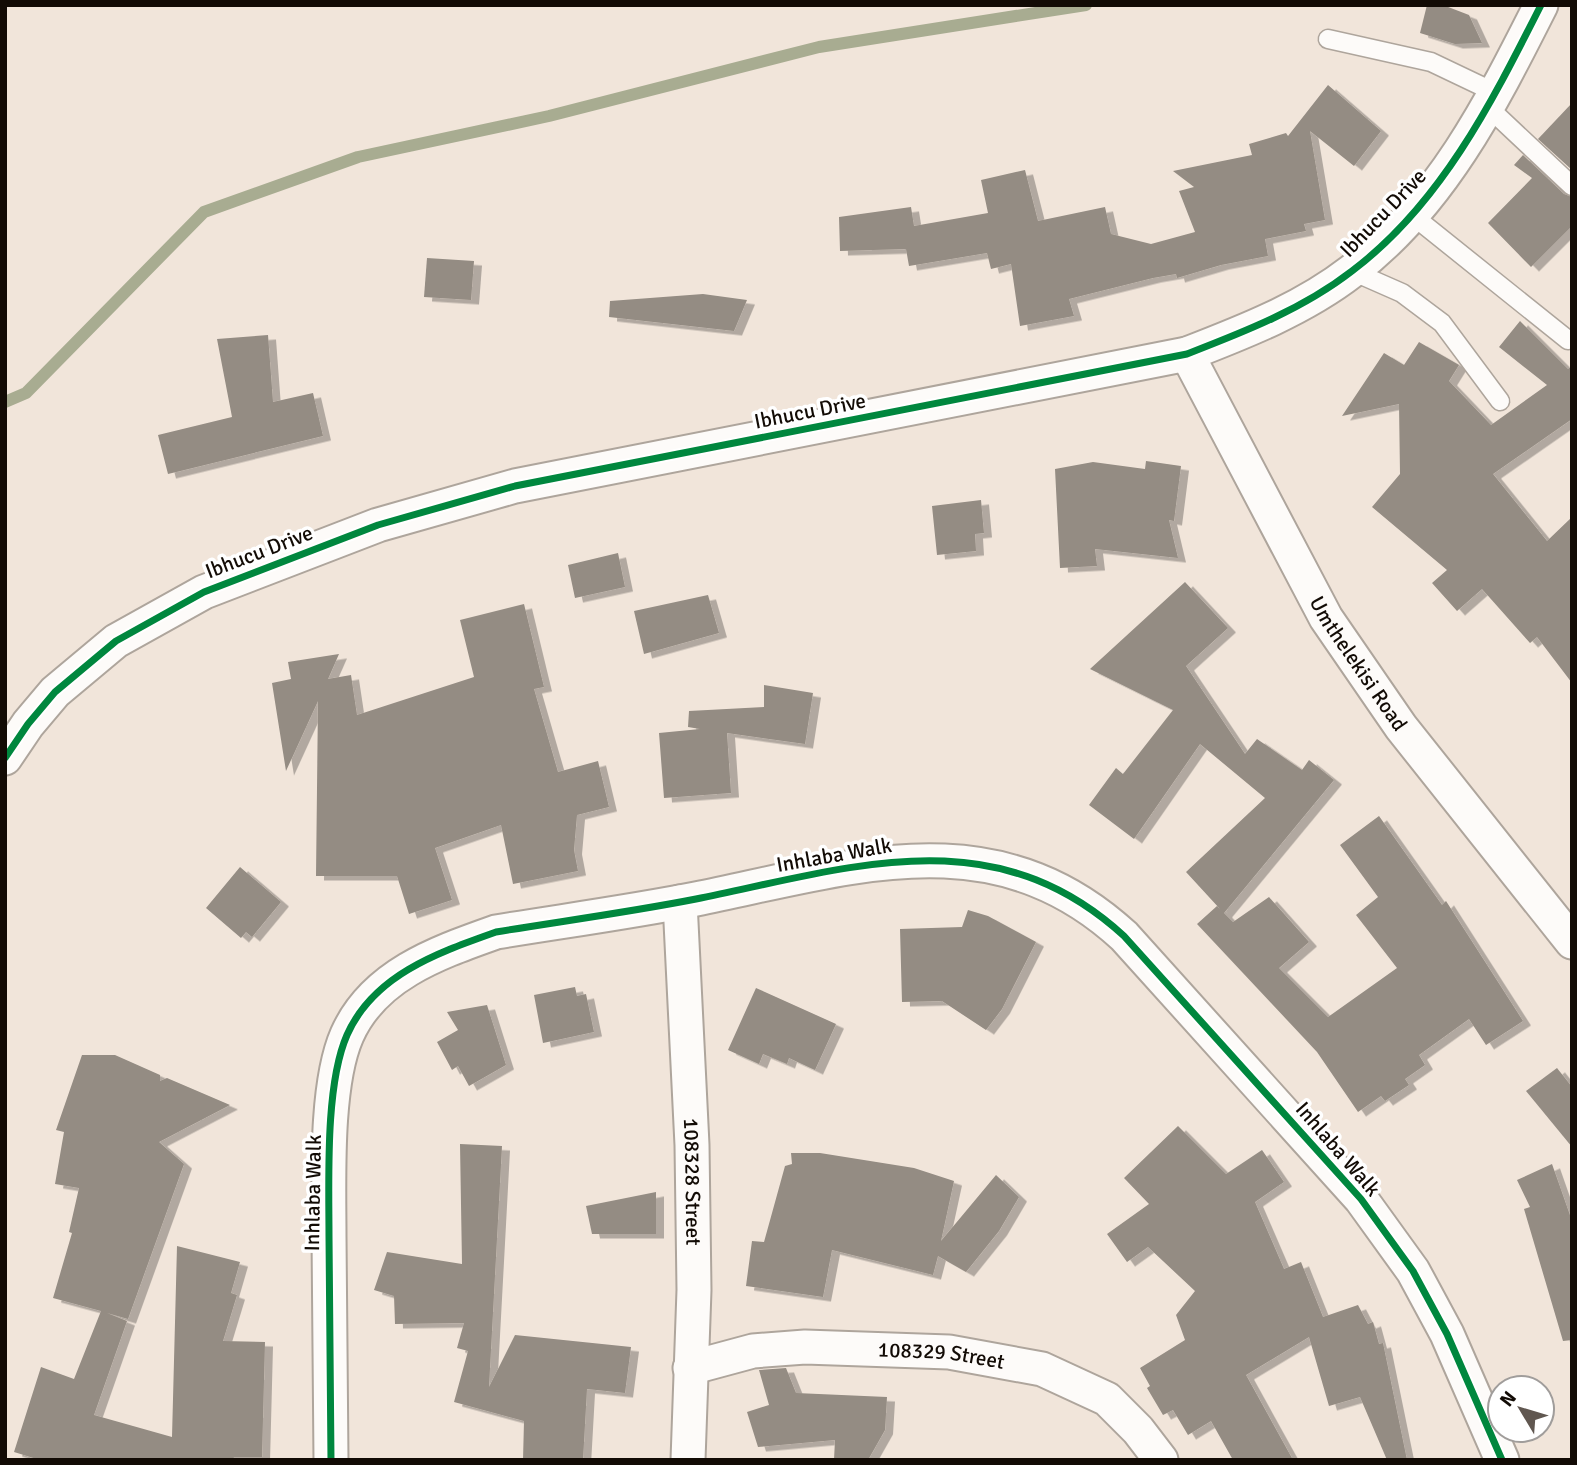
<svg xmlns="http://www.w3.org/2000/svg" width="1577" height="1465" font-family="Signika,sans-serif">
<style>
.lines{fill:none;stroke-linecap:round;stroke-linejoin:round}
.stream{stroke:#a8ac91;stroke-width:12}
.building{fill:#948c83;filter:url(#shadow)}
.service-casing{stroke:#aea59c;stroke-width:21}
.minor-casing{stroke:#aea59c;stroke-width:37}
.service{stroke:#fdfbf9;stroke-width:18}
.minor{stroke:#fdfbf9;stroke-width:33}
.cycleway-casing{stroke:#fff;stroke-width:11}
.cycleway{stroke:#00873e;stroke-width:7}
.labels{text-anchor:middle;dominant-baseline:central;stroke-width:7;stroke-linejoin:round;paint-order:stroke}
.street-label{font-size:21px;fill:#120b05;stroke:#fff}
</style>
<defs>
<filter id="shadow"><feDropShadow dx="8" dy="4.5" stdDeviation="0" flood-color="#0004"/></filter>
</defs>
<rect width="100%" height="100%" fill="#f1e5da"/>
<g class="lines">
<!-- stream -->
<polyline class="stream" points="5,402 26,393 204,212 358,157 549,116 819,47 1086,5"/>
</g>
<!-- building -->
<g class="building">
<polygon points="1427,5 1443,5 1469,15 1482,43 1455,44 1420,33"/>
<polygon points="1328,85 1381,131 1354,166 1310,131 1325,220 1304,224 1306,231 1265,239 1268,256 1221,265 1177,278 1176,274 1153,278 1069,299 1074,316 1020,326 1011,264 991,269 987,253 909,266 906,249 840,251 839,217 911,207 914,226 988,213 981,180 1025,170 1038,221 1105,207 1111,234 1151,244 1195,232 1179,191 1194,187 1173,171 1252,155 1249,144 1286,133 1288,136"/>
<polygon points="1572,103 1572,170 1538,139"/>
<polygon points="1523,155 1564,194 1572,197 1572,226 1531,267 1488,223 1532,178 1514,165"/>
<polygon points="427,258 474,261 471,300 424,297"/>
<polygon points="703,294 747,300 734,331 609,317 610,301"/>
<polygon points="1520,321 1568,369 1572,366 1572,419 1493,474 1547,541 1572,517 1572,683 1537,637 1530,643 1482,589 1457,611 1432,583 1447,570 1372,507 1400,474 1399,404 1342,416 1384,353 1404,365 1419,342 1459,365 1449,381 1491,425 1547,385 1499,347"/>
<polygon points="268,335 273,402 313,393 323,436 168,474 158,435 232,417 217,339"/>
<polygon points="1146,461 1181,466 1174,521 1169,520 1178,558 1095,549 1097,566 1060,568 1055,469 1093,462 1145,469"/>
<polygon points="981,500 984,533 975,534 976,551 937,555 932,506"/>
<polygon points="618,553 625,587 575,598 568,565"/>
<polygon points="1185,582 1228,628 1186,666 1245,754 1257,739 1302,770 1309,760 1334,780 1224,913 1233,922 1269,897 1309,942 1279,968 1328,1017 1397,968 1356,915 1378,897 1340,845 1379,816 1442,905 1446,901 1523,1021 1486,1045 1469,1019 1419,1055 1425,1065 1405,1079 1409,1085 1385,1101 1381,1096 1358,1112 1317,1052 1197,924 1217,906 1220,909 1186,872 1265,798 1200,744 1134,839 1089,805 1116,768 1123,774 1173,710 1090,669"/>
<polygon points="708,595 719,633 644,654 634,611"/>
<polygon points="524,604 544,687 534,689 558,772 598,761 609,807 577,815 574,850 578,871 513,884 501,825 435,848 452,900 409,914 397,876 316,876 318,701 286,771 272,683 291,679 288,662 339,654 328,679 351,675 357,715 474,677 460,620"/>
<polygon points="764,685 813,693 805,744 727,733 731,793 664,798 659,733 700,729 688,727 689,711 764,707"/>
<polygon points="240,867 281,902 252,937 246,932 241,938 206,908"/>
<polygon points="968,910 988,916 1036,942 1002,1009 986,1030 942,1001 902,1002 900,929 962,927"/>
<polygon points="575,987 577,996 586,994 594,1032 543,1043 534,995"/>
<polygon points="756,988 836,1024 815,1070 789,1058 787,1064 763,1054 759,1064 728,1050"/>
<polygon points="487,1005 506,1065 469,1086 458,1066 452,1070 437,1042 458,1030 447,1012"/>
<polygon points="82,1055 115,1055 160,1075 160,1081 167,1078 230,1105 159,1142 184,1164 128,1319 107,1313 127,1321 94,1415 172,1437 177,1246 240,1262 231,1293 237,1295 223,1341 265,1342 262,1457 234,1457 233,1460 40,1460 14,1452 41,1367 74,1379 101,1311 53,1298 72,1233 69,1232 79,1188 55,1184 64,1132 56,1130"/>
<polygon points="1557,1068 1572,1087 1572,1147 1526,1091"/>
<polygon points="1178,1126 1226,1174 1262,1150 1284,1182 1255,1202 1284,1269 1301,1262 1323,1317 1358,1305 1368,1324 1373,1322 1379,1344 1383,1343 1407,1460 1387,1460 1360,1397 1329,1406 1309,1337 1246,1375 1293,1460 1233,1460 1211,1421 1188,1435 1173,1410 1163,1415 1147,1388 1150,1386 1140,1368 1185,1340 1176,1315 1195,1291 1148,1247 1127,1262 1107,1234 1149,1204 1124,1178"/>
<polygon points="460,1144 502,1146 489,1387 515,1335 631,1347 625,1393 587,1389 583,1460 523,1460 524,1421 454,1402 468,1351 457,1348 464,1323 395,1324 394,1296 374,1290 387,1252 462,1264"/>
<polygon points="791,1153 820,1153 914,1168 954,1181 941,1241 996,1175 1019,1197 999,1231 966,1272 938,1256 933,1275 832,1250 823,1297 746,1286 752,1241 764,1242 785,1166 792,1164"/>
<polygon points="1552,1164 1572,1221 1572,1340 1563,1341 1524,1209 1530,1207 1517,1180"/>
<polygon points="656,1192 656,1234 592,1234 586,1206"/>
<polygon points="786,1368 796,1393 887,1397 885,1430 868,1460 834,1460 835,1440 758,1447 747,1412 769,1405 759,1370"/>
</g>
<g class="lines">
<!-- service casing -->
<g class="service-casing">
<g id="service">
<polyline points="1328,39 1431,62 1496,93"/>
<polyline points="1488,107 1572,186"/>
<polyline points="1412,215 1568,340"/>
<polyline points="1352,271 1402,293 1442,323 1500,401"/>
</g>
</g>
<!-- minor casing -->
<g class="minor-casing">
<g id="minor">
<path id="s1" d="M1187,354L1326,618L1401,727L1572,942"/>
<path d="M5,758L28,724L55,692L116,641L204,592L378,525L515,486L1187,354C1244,332 1303,309 1352,271C1441,204 1492,102 1541,5"/>
<path id="s2" d="M680,902L692,1145L694,1290L688,1460"/>
<path id="s3" d="M690,1368L753,1351L805,1347L949,1352L1042,1369L1107,1399L1138,1430L1161,1460"/>
<path d="M331,1460C330,1385 330,1310 329,1236C329,1181 325,1085 347,1035C374,974 440,952 496,932C563,921 630,912 696,899C850,868 993,816 1124,936L1361,1199L1413,1271L1447,1334L1502,1460"/>
</g>
</g>
<!-- service -->
<use href="#service" class="service"/>
<!-- minor -->
<use href="#minor" class="minor"/>
<!-- cycleway casing -->
<g class="cycleway-casing">
<g id="cycleway">
<path d="M5,758L28,724L55,692L116,641L204,592L378,525L515,486L1187,354C1244,332 1303,309 1352,271C1441,204 1492,102 1541,5"/>
<path d="M331,1460C330,1385 330,1310 329,1236C329,1181 325,1085 347,1035C374,974 440,952 496,932C563,921 630,912 696,899C850,868 993,816 1124,936L1361,1199L1413,1271L1447,1334L1502,1460"/>
</g>
</g>
<!-- cycleway -->
<use href="#cycleway" class="cycleway"/>
</g>
<g class="labels">
<!-- street labels -->
<g class="street-label">
<text transform="translate(1383 213) rotate(-46)">Ibhucu Drive</text>
<text transform="translate(810 411) rotate(-11)">Ibhucu Drive</text>
<text transform="translate(259 552) rotate(-21)">Ibhucu Drive</text>
<text stroke="none"><textPath href="#s1" startOffset="354">Umthelekisi Road</textPath></text>
<text transform="translate(834 855) rotate(-10)">Inhlaba Walk</text>
<text transform="translate(1338 1149) rotate(49)">Inhlaba Walk</text>
<text stroke="none"><textPath href="#s2" startOffset="280">108328 Street</textPath></text>
<text transform="translate(313 1193) rotate(-89)">Inhlaba Walk</text>
<text stroke="none"><textPath href="#s3" startOffset="254">108329 Street</textPath></text>
</g>
</g>
<!-- border -->
<rect width="1577" height="1465" fill="none" stroke="#120b05" stroke-width="14"/>
<!-- north arrow -->
<g transform="translate(1521 1409) rotate(308)"><circle r="33" fill="#ffffff" stroke="#a09d9b" stroke-width="2"/>
<path d="M0-5L12 26L0 18L-12 26Z" fill="#605750"/>
<text y="-10" font-size="19" font-weight="bold" text-anchor="middle" fill="#120b05">N</text>
</g>
</svg>
